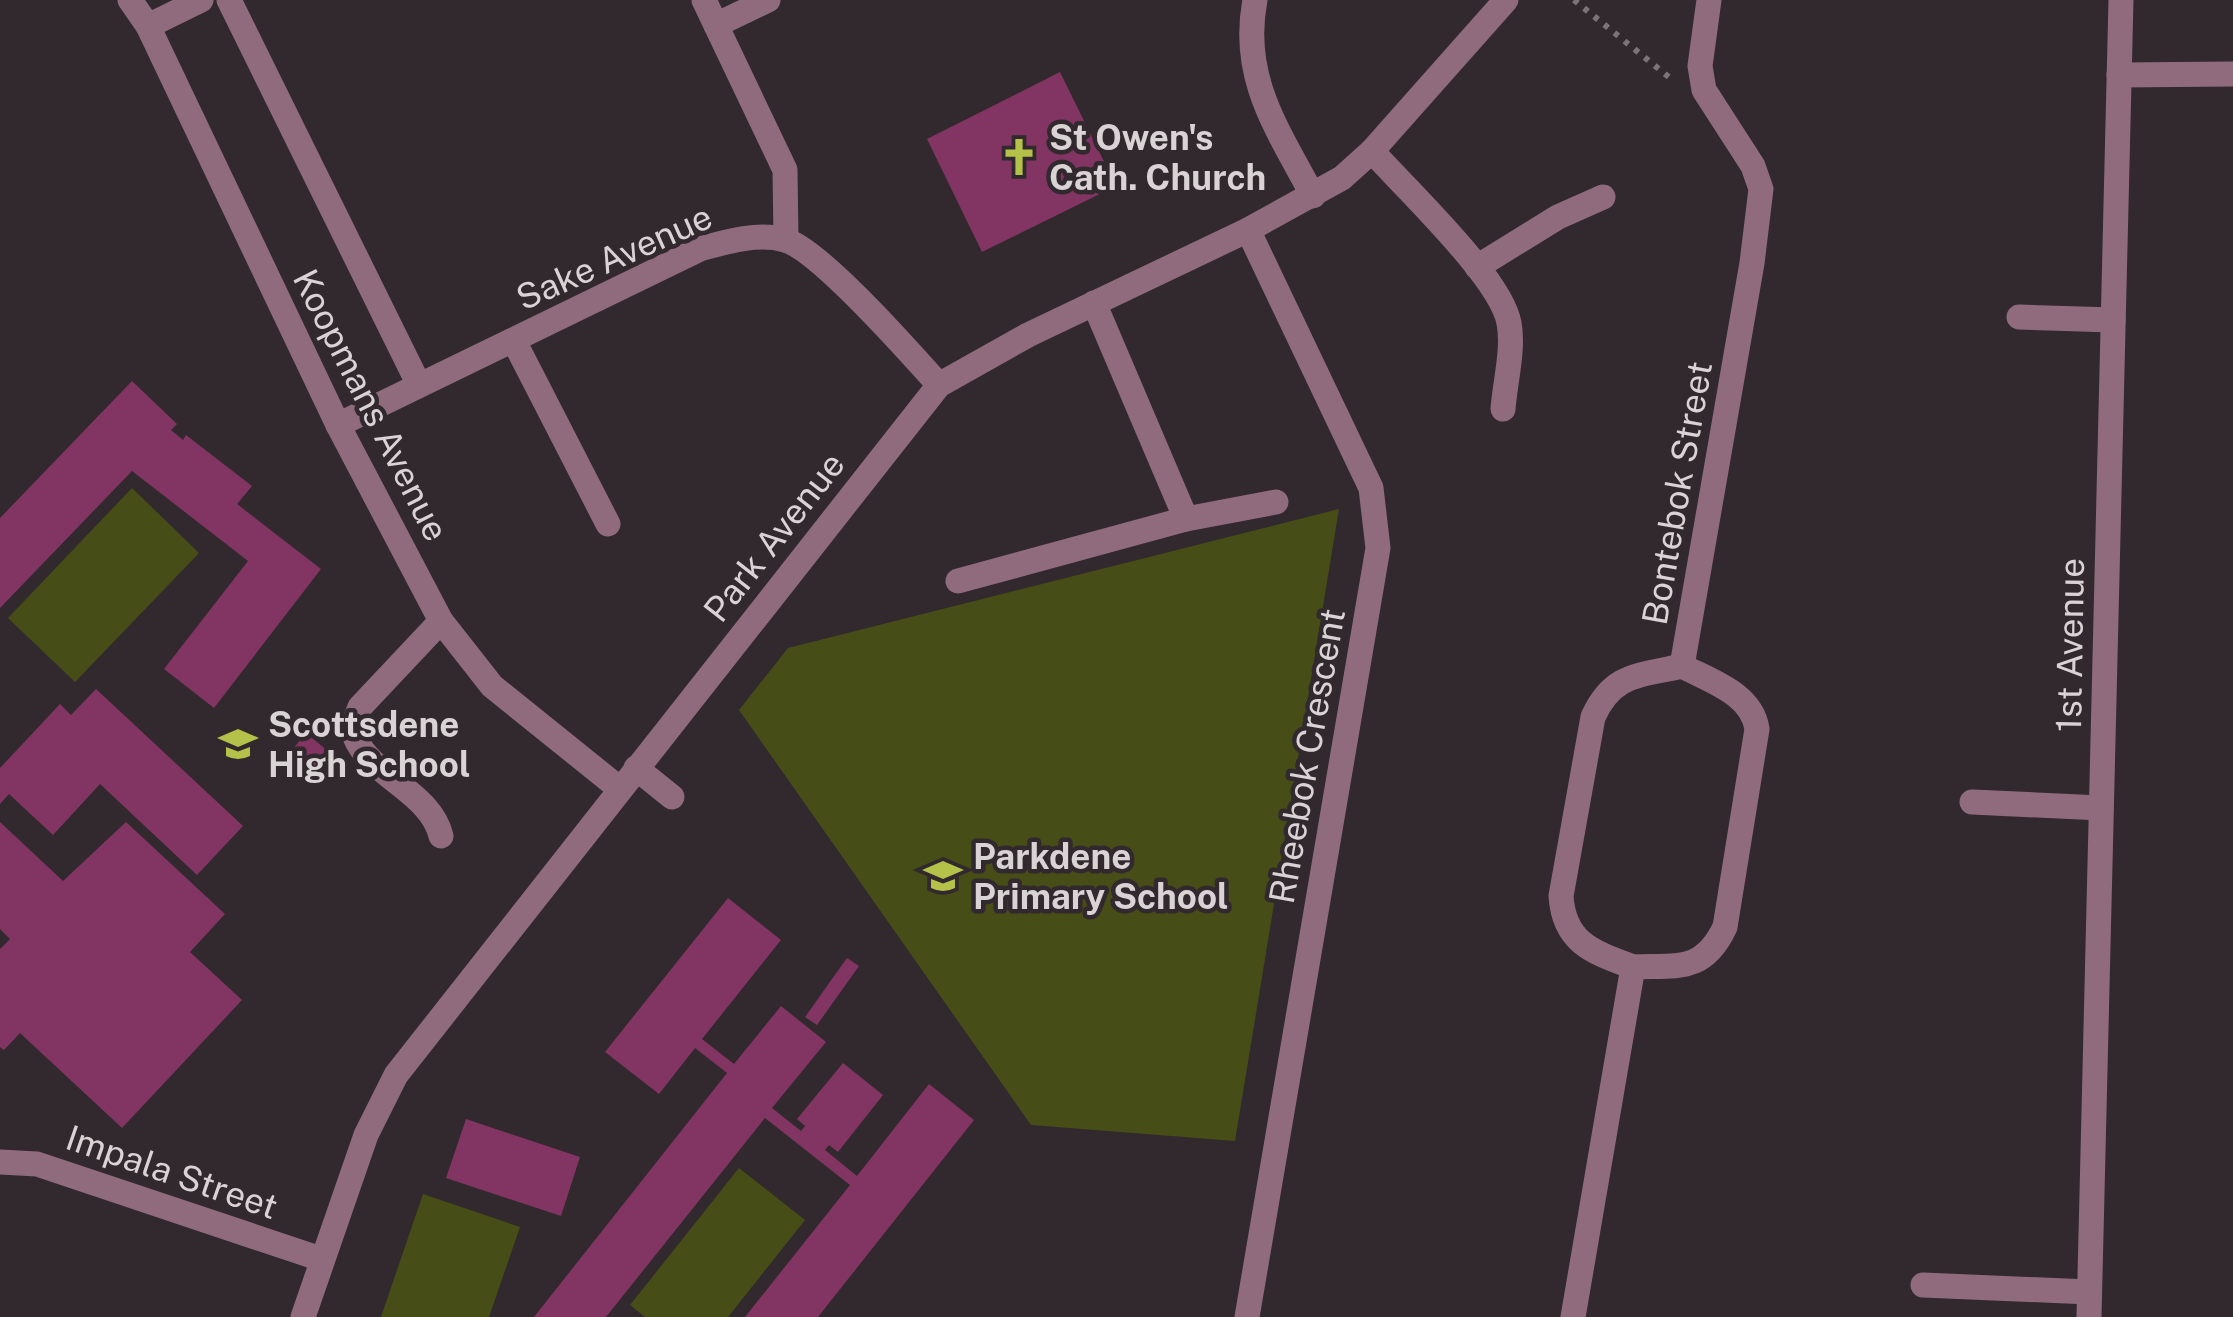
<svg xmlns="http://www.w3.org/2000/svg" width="2233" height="1317" font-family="'Public Sans',sans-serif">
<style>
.grass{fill:#474d17}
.building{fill:#823562}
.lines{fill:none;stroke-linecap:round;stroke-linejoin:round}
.path{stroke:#7b7477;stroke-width:6;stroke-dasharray:5 8;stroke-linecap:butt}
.minor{stroke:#906b7e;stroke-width:25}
.labels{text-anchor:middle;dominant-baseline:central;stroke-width:9;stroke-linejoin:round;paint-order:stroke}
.poi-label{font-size:35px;font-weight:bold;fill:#d9d3d5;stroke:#31292d;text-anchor:start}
.street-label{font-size:35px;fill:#d9d3d5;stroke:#31292d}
</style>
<rect width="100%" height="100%" fill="#31292d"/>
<!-- grass -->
<g class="grass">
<polygon points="132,488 199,553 75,682 8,618"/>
<polygon points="1339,509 1235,1141 1031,1125 739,710 788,648"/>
<polygon points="739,1168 805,1220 728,1317 645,1317 630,1305"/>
<polygon points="423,1194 520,1227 489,1317 381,1317"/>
</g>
<!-- building -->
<g class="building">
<polygon points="1060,72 1116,186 982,252 927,139"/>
<polygon points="132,381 177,424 171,430 183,440 186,435 252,486 237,504 321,569 214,708 164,669 248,561 132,471 0,608 0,518"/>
<polygon points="96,689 243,826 197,875 100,784 53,835 9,794 0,804 0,768 60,704 71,715"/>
<polygon points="306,733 328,751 315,768 292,750"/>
<polygon points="0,822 63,881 126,822 225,914 190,952 242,1000 122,1128 20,1033 4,1050 0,1047 0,949 10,939 0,929"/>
<polygon points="728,898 781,940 702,1039 734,1064 781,1006 826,1042 772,1108 801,1131 805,1126 797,1119 843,1063 883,1095 838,1152 829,1145 825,1150 857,1176 929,1084 974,1120 818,1317 745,1317 850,1185 765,1118 606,1317 534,1317 727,1073 695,1048 659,1094 605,1052"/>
<polygon points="847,958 859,966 817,1025 805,1017"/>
<polygon points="466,1119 580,1157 561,1216 446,1178"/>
</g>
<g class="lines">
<!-- path -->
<polyline class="path" points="1574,0 1670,78"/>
<!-- minor -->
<g class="minor">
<polyline points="130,0 148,26 338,425 441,621 492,686 620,789"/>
<polyline points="229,0 418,383"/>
<polyline points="704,0 785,170 786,240"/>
<path d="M1255,0C1240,78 1278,130 1313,196"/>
<polyline points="716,25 768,0"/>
<polyline points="148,26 201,0"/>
<polyline points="2119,75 2233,74"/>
<path d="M1372,151C1405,188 1501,278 1509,323C1514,349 1505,382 1503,409"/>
<polyline points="1477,267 1558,217 1603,197"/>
<polyline points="2019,317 2113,320"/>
<polyline points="514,341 608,524"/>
<path d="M338,425L700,249C725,242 758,232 785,240C820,250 911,354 939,385"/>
<polyline points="1186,519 1276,502"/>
<polyline points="958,581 1186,519 1094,303"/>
<path d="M441,621L360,707L352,728C363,775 430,789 441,836"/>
<polyline points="636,768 672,797"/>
<polyline points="1972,802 2101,808"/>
<path d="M1633,967C1593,952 1564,943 1561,896L1593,717C1613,673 1639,676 1682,666"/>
<polyline points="0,1162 37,1164 321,1259"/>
<polyline points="1923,1285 2089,1292"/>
<polyline points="303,1317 366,1135 396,1075 939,385 1028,335 1248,230 1342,178 1372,151 1506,0"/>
<polyline points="1247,1317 1378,548 1371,488 1248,230"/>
<path d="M1573,1317L1633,967C1678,965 1703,973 1725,927L1757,729C1752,694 1711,681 1682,666L1752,263L1761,189L1753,166L1704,90L1700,66L1709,0"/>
<polyline points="2089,1317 2121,0"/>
</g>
</g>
<!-- icons -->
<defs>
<g id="church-bare" transform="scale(3)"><path d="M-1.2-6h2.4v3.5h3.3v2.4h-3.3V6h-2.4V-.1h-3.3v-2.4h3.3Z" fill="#b5c249" stroke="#31292d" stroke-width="2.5" paint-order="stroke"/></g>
<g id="school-bare" transform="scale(3)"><path d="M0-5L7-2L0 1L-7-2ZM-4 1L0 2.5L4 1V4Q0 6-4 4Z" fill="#b5c249" stroke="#31292d" stroke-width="2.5" paint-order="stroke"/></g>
</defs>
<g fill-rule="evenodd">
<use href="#church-bare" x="1019" y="157"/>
<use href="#school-bare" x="238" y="744"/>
<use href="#school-bare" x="943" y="876"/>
</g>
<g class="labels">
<!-- poi labels -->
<g class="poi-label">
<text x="1049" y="137">St Owen's<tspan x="1049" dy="40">Cath. Church</tspan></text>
<text x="268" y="724">Scottsdene<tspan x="268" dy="40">High School</tspan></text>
<text x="973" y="856">Parkdene<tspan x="973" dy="40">Primary School</tspan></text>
</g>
<!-- street labels -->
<g class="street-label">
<text transform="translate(614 257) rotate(-24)">Sake Avenue</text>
<text transform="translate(371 405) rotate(63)">Koopmans Avenue</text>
<text transform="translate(1677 493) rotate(-80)">Bontebok Street</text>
<text transform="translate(774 537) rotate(-52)">Park Avenue</text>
<text transform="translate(2070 645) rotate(-89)">1st Avenue</text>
<text transform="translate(1307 756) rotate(-80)">Rheebok Crescent</text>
<text transform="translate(172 1172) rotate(19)">Impala Street</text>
</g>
</g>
</svg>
